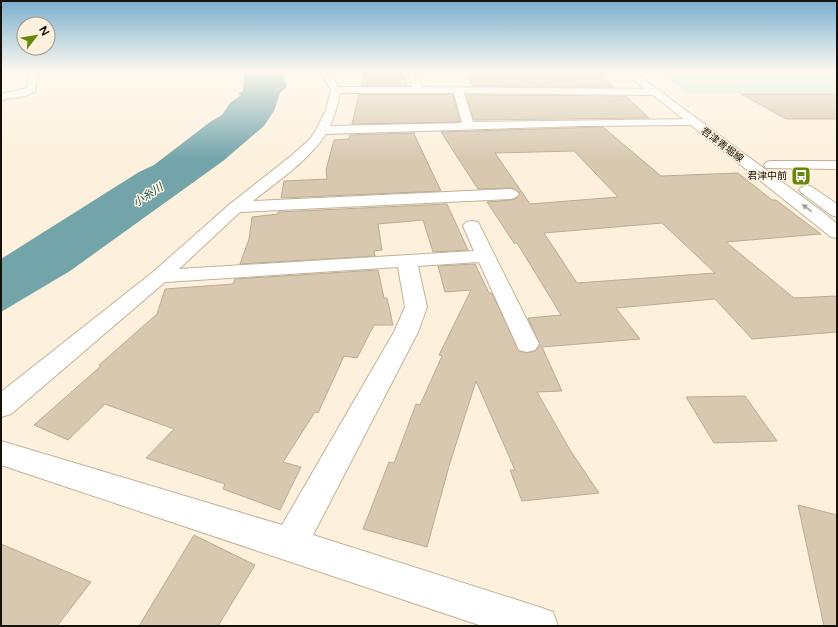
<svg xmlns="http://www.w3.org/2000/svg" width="838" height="627" font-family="'Varela Round','Noto Sans JP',sans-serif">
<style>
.green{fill:#cbeedc}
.water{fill:#73a4aa}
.building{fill:#d8c8b0;stroke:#bbab94;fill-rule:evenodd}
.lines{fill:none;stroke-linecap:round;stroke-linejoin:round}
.minor-casing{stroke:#c0b299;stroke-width:2}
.major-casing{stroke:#c0b299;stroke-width:2}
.path{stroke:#999081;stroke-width:1;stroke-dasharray:1 1;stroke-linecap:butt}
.minor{fill:#fff;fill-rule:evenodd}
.major{fill:#fff;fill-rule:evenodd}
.oneway{fill:#a2a09d}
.labels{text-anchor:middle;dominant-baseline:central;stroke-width:3;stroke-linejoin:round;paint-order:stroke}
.far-street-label{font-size:10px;fill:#161209;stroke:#fdf1dd}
.far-poi-label{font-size:10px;fill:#161209;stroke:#fdf1dd;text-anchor:end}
.far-water-label{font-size:11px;font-style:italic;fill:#0a535b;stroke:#fdf1dd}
</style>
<rect width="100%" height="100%" fill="#fdf1dd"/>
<!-- green -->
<polygon class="green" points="658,71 837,71 837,93 688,93"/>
<!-- water -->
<polygon class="water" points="244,71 281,71 287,86 280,93 274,111 264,126 223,161 70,271 1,312 1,259 139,172 154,165 210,122 222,115 230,103 241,95 238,94 243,91"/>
<!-- building -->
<g class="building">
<polygon points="364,71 403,71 407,86 361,86"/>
<polygon points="466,71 600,71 613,87 473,86"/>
<polygon points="359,94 453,94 460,122 352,124"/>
<polygon points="741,94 837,94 837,119 786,119"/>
<polygon points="466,95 621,96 627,97 649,118 474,120"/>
<path d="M603,127L661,176L738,173L772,200H776L821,234L726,242L794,298L837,296V332L752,339L715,299L616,308L640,339L542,347L562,391L537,392L570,450L599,493L522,501L510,470H515L476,381L449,466L427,547L363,529L389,462L394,463L416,404L420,405L442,356L439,355L471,290L445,292L438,266L475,264L489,293H492L519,351L527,353L535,351L540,345L528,318L561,315L517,243H514L487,202L512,200L517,198L520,193L511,188L478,189L441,132ZM574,151L618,197L530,204L495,153ZM662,223L715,273L577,283L544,233Z"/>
<polygon points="415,133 414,134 441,191 281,198 284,181 327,179 326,170 334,140 349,139 350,135"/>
<polygon points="447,204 468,250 433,252 423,220 378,224 382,250 374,251 375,256 240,264 249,239 252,217 278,214 278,212"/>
<polygon points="378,270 384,298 387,298 393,325 374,325 357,358 344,356 318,413 315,412 283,462 301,467 280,510 223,489 225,484 146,458 174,429 105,404 68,440 34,425 101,366 99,365 157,314 165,289 233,284 235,279"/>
<polygon points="745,396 777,441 714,443 686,397"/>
<polygon points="798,505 837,515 837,626 824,626"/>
<polygon points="194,535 255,565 218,626 139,626"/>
<polygon points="1,544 91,582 57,626 1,626"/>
</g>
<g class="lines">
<!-- minor casing -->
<g class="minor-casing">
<g id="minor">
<polygon points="30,71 38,71 35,92 25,96 1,100 1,94 27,88"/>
<path d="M320,71H329L339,87H412L407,71H416L422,87L654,89L659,92L654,95L464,93L473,122L692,119L696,120L698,122L696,124L692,125L580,126L326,134C308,161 278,181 253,201L511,189L516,191L519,194L516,197L511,199L240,212L179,269L474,251L463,226L466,222L472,221L478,222L539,344L535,350L527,352L519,350L479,262L418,266L427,307L418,332L313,535L539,607L553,612L558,626H482L1,465V441L282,525L394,332L405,307L398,267L165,282L11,414L1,417V392L153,272L230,204L291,156L310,139L316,130L326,110L331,90ZM340,93H454L462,123L330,126L336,110Z"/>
<polygon points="771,161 837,161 837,169 766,168 764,165 766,162"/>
</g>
</g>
<!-- major casing -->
<g class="major-casing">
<g id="major">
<polygon points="623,71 633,71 824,213 837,224 837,238 831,237"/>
<polygon points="807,185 812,187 837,204 837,217 831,215 802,193 799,190 802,187"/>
</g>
</g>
<!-- path -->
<polyline class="path" points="664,72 723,71"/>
<!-- minor -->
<use href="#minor" class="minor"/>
<!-- major -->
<use href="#major" class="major"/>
</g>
<!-- one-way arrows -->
<defs><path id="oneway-solid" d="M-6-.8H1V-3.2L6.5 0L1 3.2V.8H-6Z"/></defs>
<use class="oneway" href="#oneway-solid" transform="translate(807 208) rotate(-143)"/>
<!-- sky -->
<linearGradient id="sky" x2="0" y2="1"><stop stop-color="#79aecf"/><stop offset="0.45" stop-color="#fef9f0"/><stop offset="1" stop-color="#fef9f0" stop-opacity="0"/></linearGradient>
<rect width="838" height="159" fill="url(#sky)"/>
<!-- icons -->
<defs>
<g id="bus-square" transform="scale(1)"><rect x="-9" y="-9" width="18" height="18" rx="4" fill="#66880a" stroke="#fdf1dd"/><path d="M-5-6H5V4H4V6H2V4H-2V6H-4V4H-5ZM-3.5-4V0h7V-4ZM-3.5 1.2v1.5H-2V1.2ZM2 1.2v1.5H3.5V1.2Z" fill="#fff"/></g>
</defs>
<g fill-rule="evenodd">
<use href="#bus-square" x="801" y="176"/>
</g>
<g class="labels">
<!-- far-street labels -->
<g class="far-street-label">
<text transform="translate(722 145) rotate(37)">君津青堀線</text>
</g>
<!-- far-poi labels -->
<g class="far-poi-label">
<text x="787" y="176">君津中前</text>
</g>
<!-- far-water labels -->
<g class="far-water-label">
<text transform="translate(148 195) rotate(-33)">小糸川</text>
</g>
</g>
<!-- border -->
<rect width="838" height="627" fill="none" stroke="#161209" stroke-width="4"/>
<!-- north arrow -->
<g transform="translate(36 36) rotate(59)"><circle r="19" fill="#fdf1dd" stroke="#a19888"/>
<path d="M0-3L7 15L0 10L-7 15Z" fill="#66880a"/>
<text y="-6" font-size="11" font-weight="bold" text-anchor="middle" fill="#161209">N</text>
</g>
</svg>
